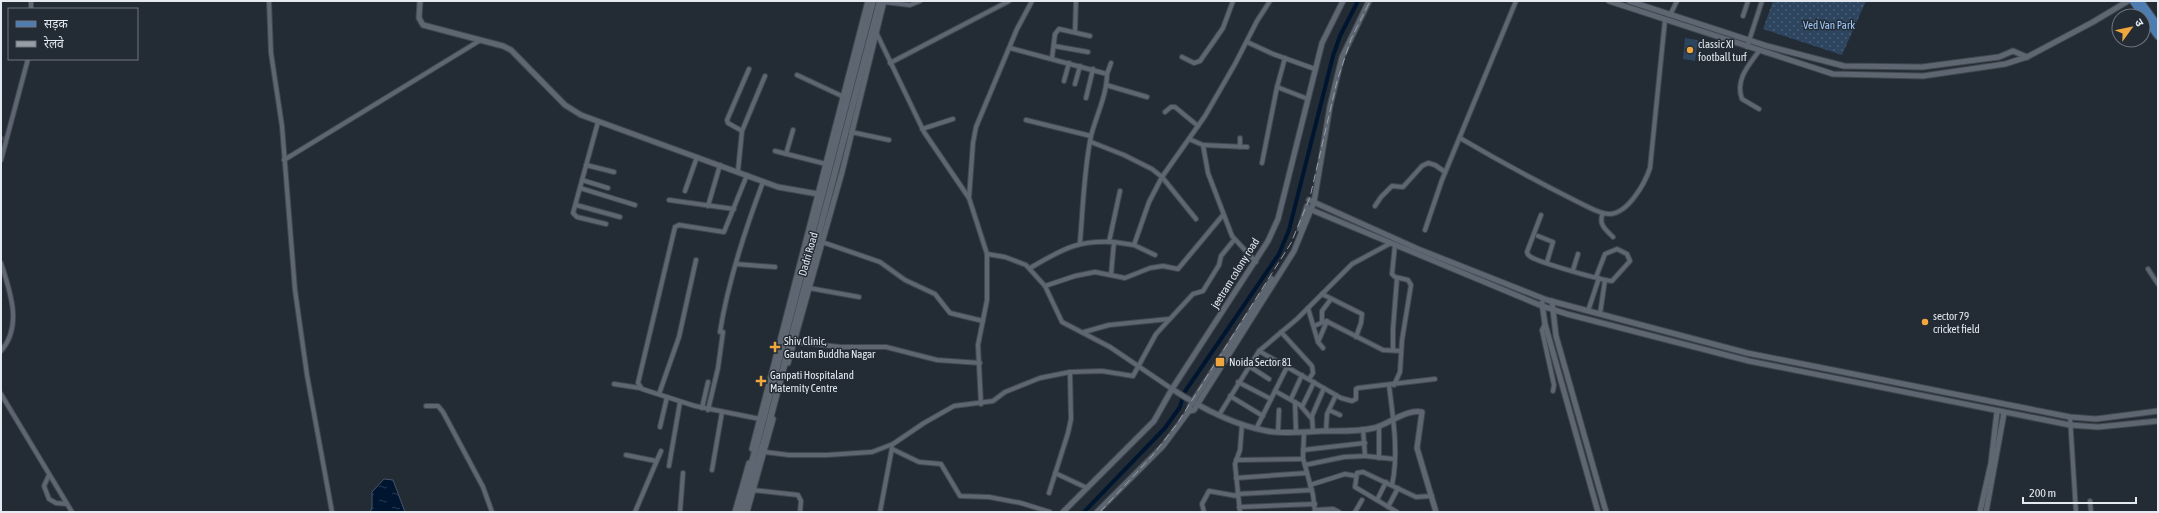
<svg xmlns="http://www.w3.org/2000/svg" width="2159" height="513" font-family="'Asap Condensed','Noto Sans Devanagari',sans-serif">
<style>
.grass{fill:url(#grass-dots)}
.pitch{fill:#2e455f}
.water{fill:url(#water-ripples);stroke:#45566a}
.lines{fill:none;stroke-linecap:round;stroke-linejoin:round}
.canal{stroke:#001630;stroke-width:4}
.minor-tunnel{stroke:#404850;stroke-width:4;stroke-dasharray:4 2;stroke-linecap:butt}
.minor-casing{stroke:#40474f;stroke-width:6}
.tertiary-casing{stroke:#40474f;stroke-width:7}
.secondary-casing{stroke:#40474f;stroke-width:8}
.primary-casing{stroke:#40474f;stroke-width:9}
.minor{stroke:#5d6671;stroke-width:4}
.tertiary{stroke:#5d6671;stroke-width:5}
.secondary{stroke:#5d6671;stroke-width:6}
.primary{stroke:#4d7db1;stroke-width:7}
.rail{stroke:#989ea6;stroke-width:1;stroke-dasharray:8 4;stroke-linecap:butt}
.poi-dot{fill:#efa73e;stroke:#232b34;stroke-width:1.5}
.labels{text-anchor:middle;dominant-baseline:central;stroke-width:3;stroke-linejoin:round;paint-order:stroke}
.park-label{font-size:11px;fill:#a0ccff;stroke:#232b34}
.poi-label{font-size:11px;fill:#e5eaf1;stroke:#232b34;text-anchor:start}
.street-label{font-size:11px;fill:#e5eaf1;stroke:#232b34}
</style>
<defs>
<pattern id="grass-dots" width="8" height="8" patternUnits="userSpaceOnUse"><rect width="8" height="8" fill="#2e455f"/><path d="M2 2h.1M6 6h.1" fill="none" stroke="#4c6076" stroke-width="1.8" stroke-linecap="round"/></pattern>
<pattern id="water-ripples" width="26" height="14" patternUnits="userSpaceOnUse"><rect width="26" height="14" fill="#001630"/><path d="M2 4q2-2 4 0t4 0M15 11q2-2 4 0t4 0" fill="none" stroke="#25384e"/></pattern>
</defs>
<rect width="100%" height="100%" fill="#232b34"/>
<!-- grass -->
<polygon class="grass" points="1773,1 1866,1 1842,55 1763,29"/>
<!-- pitch -->
<polygon class="pitch" points="1685,38 1698,40 1695,61 1683,59"/>
<!-- water -->
<polygon class="water" points="384,479 393,480 405,512 370,512 372,508 372,492"/>
<g class="lines">
<!-- canal -->
<polyline class="canal" points="1084,512 1165,428 1180,407 1184,393 1279,254 1289,230 1333,56 1340,36 1358,1"/>
<!-- minor-tunnel -->
<polyline class="minor-tunnel" points="1,138 7,140"/>
<!-- minor casing -->
<g class="minor-casing">
<g id="minor">
<polyline points="31,1 31,9"/>
<polyline points="269,1 271,53 282,126 295,290 307,375 332,512"/>
<polyline points="884,2 910,5 920,1"/>
<polyline points="1670,15 1677,1"/>
<polyline points="1743,16 1748,1"/>
<polyline points="876,32 924,132 969,198 987,254 1005,257 1026,265 1045,286 1062,322 1110,347 1172,389"/>
<polyline points="1075,32 1076,1"/>
<polyline points="1247,42 1273,54 1315,69"/>
<polyline points="1054,46 1088,52"/>
<polyline points="1747,47 1762,1"/>
<path d="M1010,48L1107,74C1107,95 1096,116 1091,136C1084,170 1083,207 1080,242"/>
<path d="M1759,51C1748,66 1735,80 1742,99L1759,109"/>
<polyline points="1182,57 1194,63 1200,61 1223,28 1233,1"/>
<polyline points="1052,58 1055,34 1059,29 1090,36"/>
<polyline points="890,63 1009,1"/>
<polyline points="1107,74 1111,63"/>
<polyline points="797,75 844,97"/>
<polyline points="1064,81 1069,63"/>
<polyline points="1075,84 1080,66"/>
<polyline points="1106,85 1147,97"/>
<polyline points="1277,87 1308,99"/>
<polyline points="1086,98 1093,69"/>
<polyline points="1165,112 1171,107 1175,107 1198,126"/>
<polyline points="1026,120 1091,136"/>
<polyline points="598,122 573,213 577,217 606,224"/>
<polyline points="922,129 953,119"/>
<polyline points="742,131 765,76"/>
<polyline points="851,132 889,140"/>
<path d="M1460,138C1499,161 1538,182 1578,202C1587,206 1599,214 1609,214C1628,214 1645,183 1650,168L1665,20"/>
<polyline points="1189,139 1203,145 1208,173 1232,236 1256,262"/>
<polyline points="1091,142 1124,155 1152,169 1162,177 1196,219"/>
<polyline points="1203,145 1247,147"/>
<polyline points="1240,147 1240,138"/>
<polyline points="775,151 826,164"/>
<polyline points="786,154 793,130"/>
<polyline points="1,160 28,59"/>
<polyline points="284,160 479,41"/>
<polyline points="1262,163 1277,87 1285,58"/>
<polyline points="586,165 614,172"/>
<polyline points="738,171 742,131 728,123 727,120 749,69"/>
<polyline points="747,175 724,232 679,225 675,227 638,383 642,389 695,406 760,419"/>
<polyline points="582,180 608,188"/>
<polyline points="580,188 635,205"/>
<polyline points="685,191 697,157"/>
<polyline points="969,198 973,143 976,127 1017,29 1032,1"/>
<polyline points="669,200 734,209"/>
<polyline points="576,205 620,217"/>
<polyline points="708,206 720,165"/>
<polyline points="1375,206 1381,197 1392,186 1403,187 1422,166 1428,163 1435,165 1445,172"/>
<path d="M1603,213C1598,224 1605,229 1613,237"/>
<path d="M1541,215L1527,252C1528,255 1528,255 1531,257C1541,263 1600,280 1612,281L1630,261L1627,254L1617,249L1605,254L1596,277"/>
<polyline points="1425,230 1442,180 1516,1"/>
<polyline points="1538,236 1553,242 1547,262"/>
<polyline points="822,242 880,262 905,280 935,294 950,313 983,321"/>
<polyline points="1109,242 1120,191"/>
<polyline points="1114,242 1134,245 1155,255"/>
<polyline points="1134,245 1149,202 1162,177 1205,116 1235,64 1257,21 1270,1"/>
<path d="M1,263C10,291 23,326 1,351"/>
<polyline points="736,264 775,267"/>
<path d="M1030,268C1062,250 1075,240 1114,242L1111,275"/>
<polyline points="2148,269 2158,284"/>
<polyline points="1573,270 1578,254"/>
<polyline points="1045,286 1075,276 1095,272 1125,278 1150,268 1163,266 1178,269 1223,215"/>
<polyline points="809,288 859,297"/>
<polyline points="1322,294 1362,314 1361,323 1356,337"/>
<polyline points="1308,308 1318,342 1323,348"/>
<polyline points="1588,311 1599,278"/>
<polyline points="1600,314 1605,280"/>
<polyline points="1322,321 1322,311 1331,299"/>
<polyline points="1545,324 1542,330 1554,385 1553,391"/>
<polyline points="1314,326 1326,321 1383,350 1401,351"/>
<polyline points="1084,332 1109,325 1169,319"/>
<polyline points="1281,332 1312,366 1313,373 1309,379"/>
<polyline points="794,342 841,347 886,347 937,360 980,363"/>
<polyline points="1318,342 1327,321"/>
<polyline points="1393,350 1393,329 1397,278"/>
<polyline points="1259,351 1341,398 1352,401 1356,399 1356,389 1358,388 1435,379"/>
<polyline points="1249,366 1269,379"/>
<polyline points="1238,382 1271,399"/>
<polyline points="614,384 640,388"/>
<path d="M1389,385C1393,418 1399,453 1392,485"/>
<polyline points="1394,385 1400,372 1402,340 1411,285 1408,280 1395,277 1392,274 1395,245"/>
<polyline points="1275,391 1300,405 1312,419"/>
<polyline points="1,394 72,512"/>
<polyline points="659,394 679,337 696,260"/>
<polyline points="1230,396 1263,416"/>
<polyline points="1291,399 1302,375"/>
<polyline points="1295,402 1296,432"/>
<polyline points="981,404 978,345 987,300 987,254"/>
<polyline points="426,406 438,406 443,412 483,487 492,512"/>
<polyline points="1302,407 1314,382"/>
<polyline points="702,408 708,382"/>
<path d="M708,410L718,368L723,332H720C728,281 745,230 763,182"/>
<polyline points="1329,410 1340,415"/>
<polyline points="1219,415 1259,351 1297,319 1352,264 1391,243"/>
<polyline points="2070,417 2076,512"/>
<polyline points="1379,426 1379,458"/>
<polyline points="660,427 667,397"/>
<polyline points="1256,429 1287,367"/>
<polyline points="1326,431 1327,414 1336,395"/>
<polyline points="1278,432 1279,410"/>
<polyline points="1304,432 1303,458 1313,495 1315,512"/>
<polyline points="1313,432 1312,416 1324,388"/>
<polyline points="892,449 919,462 941,464 960,496 989,497 1021,503 1050,512"/>
<polyline points="1303,450 1365,443"/>
<polyline points="765,452 789,455 827,455 872,452 893,444 924,423 954,406 993,401 1005,392 1040,378 1070,372 1102,371 1133,376 1156,334 1193,294 1203,291 1219,265 1221,256 1234,240"/>
<polyline points="626,455 656,461"/>
<polyline points="1365,456 1394,459"/>
<polyline points="1236,460 1303,459"/>
<polyline points="1305,465 1344,457 1365,456 1363,429"/>
<polyline points="669,466 680,402"/>
<polyline points="712,470 722,412"/>
<polyline points="1055,473 1087,488"/>
<polyline points="49,475 44,486 49,499 56,503 67,504"/>
<polyline points="1236,478 1307,473"/>
<polyline points="1310,485 1345,474 1356,476"/>
<polyline points="752,490 798,495 801,501 800,512"/>
<polyline points="1049,493 1068,433 1071,419 1070,372"/>
<polyline points="1237,494 1312,490"/>
<polyline points="1377,500 1386,482"/>
<polyline points="2090,501 2091,512"/>
<polyline points="1239,507 1315,504"/>
<polyline points="1388,507 1398,488"/>
<polyline points="1315,510 1333,509 1339,512"/>
<polyline points="635,512 661,451"/>
<polyline points="680,512 683,473"/>
<polyline points="880,512 892,448"/>
<polyline points="1204,512 1202,504 1209,491 1237,496"/>
<polyline points="1240,512 1235,464 1240,450 1242,424"/>
<polyline points="1355,512 1362,500"/>
<polyline points="1397,512 1355,487 1357,473 1363,472 1416,497 1432,496"/>
</g>
</g>
<!-- tertiary casing -->
<g class="tertiary-casing">
<g id="tertiary">
<polyline points="420,1 419,18 423,25 503,46 511,50 565,105 581,115 778,187 818,194"/>
<polyline points="1609,1 1833,74 1923,76 2005,64 2027,57 2093,22 2128,1"/>
<polyline points="1629,1 1767,46 1844,66 1922,67 1999,57 2013,51 2027,57"/>
<polyline points="1309,200 1418,249 1547,300 1747,353 2070,417 2096,419 2158,411"/>
<polyline points="1307,208 1542,306 1567,314 1749,361 2070,425 2098,427 2158,421"/>
<polyline points="1300,229 1307,206"/>
<polyline points="1552,301 1556,336 1606,512"/>
<polyline points="1542,303 1545,324 1598,512"/>
<polyline points="788,363 842,172 884,1"/>
<path d="M1172,389C1201,408 1233,425 1267,431C1284,434 1304,432 1322,431C1338,431 1357,432 1374,428C1387,425 1408,408 1422,412L1417,448L1436,512"/>
<polyline points="1189,411 1194,410 1197,405 1294,251 1314,202 1330,106 1342,57 1369,1"/>
<polyline points="752,449 868,1"/>
<polyline points="735,512 749,463"/>
<polyline points="747,512 773,419"/>
<polyline points="1063,512 1154,421 1172,389 1268,241 1278,219 1322,43 1343,1"/>
<polyline points="1097,512 1163,446 1189,411 1190,406 1272,279"/>
<polyline points="1980,512 1991,463 1997,412"/>
<polyline points="1986,512 2004,413"/>
</g>
</g>
<!-- secondary casing -->
<g class="secondary-casing">
<g id="secondary">
<polyline points="739,512 873,1"/>
<polyline points="743,512 765,438 880,1"/>
</g>
</g>
<!-- primary casing -->
<g class="primary-casing">
<g id="primary">
<polyline points="2133,1 2158,36"/>
<polyline points="2140,1 2158,26"/>
</g>
</g>
<!-- minor -->
<use href="#minor" class="minor"/>
<!-- tertiary -->
<use href="#tertiary" class="tertiary"/>
<!-- secondary -->
<use href="#secondary" class="secondary"/>
<!-- primary -->
<use href="#primary" class="primary"/>
<!-- rail -->
<polyline class="rail" points="1100,512 1152,456 1177,424 1291,243 1310,197 1337,81 1351,39 1370,1"/>
</g>
<!-- markers -->
<g class="poi-dot">
<circle cx="1690" cy="50" r="4"/>
<circle cx="1925" cy="322" r="4"/>
<path d="M773 341h4v4h4v4h-4v4h-4v-4h-4v-4h4z"/>
<rect x="1215" y="357" width="10" height="10" rx="2"/>
<path d="M759 375h4v4h4v4h-4v4h-4v-4h-4v-4h4z"/>
</g>
<g class="labels">
<!-- park labels -->
<g class="park-label">
<text x="1829" y="25">Ved Van Park</text>
</g>
<!-- poi labels -->
<g class="poi-label">
<text x="1698" y="44">classic XI<tspan x="1698" dy="13">football turf</tspan></text>
<text x="1933" y="316">sector 79<tspan x="1933" dy="13">cricket field</tspan></text>
<text x="784" y="341">Shiv Clinic,<tspan x="784" dy="13">Gautam Buddha Nagar</tspan></text>
<text x="1229" y="362">Noida Sector 81</text>
<text x="770" y="375">Ganpati Hospitaland<tspan x="770" dy="13">Maternity Centre</tspan></text>
</g>
<!-- street labels -->
<g class="street-label">
<text transform="translate(808 254) rotate(-74)">Dadri Road</text>
<text transform="translate(1235 273) rotate(-58)">jeetram colony road</text>
</g>
</g>
<!-- border -->
<rect width="2159" height="513" fill="none" stroke="#e5eaf1" stroke-width="4"/>
<!-- legend -->
<rect x="8" y="8" width="130" height="52" fill="#232b34" stroke="#717780"/>
<rect x="16" y="21" width="20" height="6" fill="#4d7db1" stroke="#717780"/>
<text x="44" y="28" font-size="12" fill="#e5eaf1">सड़क</text>
<rect x="16" y="41" width="20" height="6" fill="#989ea6" stroke="#717780"/>
<text x="44" y="48" font-size="12" fill="#e5eaf1">रेलवे</text>
<!-- north arrow -->
<g transform="translate(2131 28) rotate(57)"><circle r="19" fill="#232b34" stroke="#717780"/>
<path d="M0-3L7 15L0 10L-7 15Z" fill="#efa73e"/>
<text y="-6" font-size="11" font-weight="bold" text-anchor="middle" fill="#e5eaf1">उ</text>
</g>
<!-- scale -->
<path d="M2023 497v6h113v-6" fill="none" stroke="#e5eaf1" stroke-width="2"/>
<text x="2029" y="497" font-size="12" fill="#e5eaf1" stroke="#232b34" stroke-width="3" paint-order="stroke">200 m</text>
</svg>
